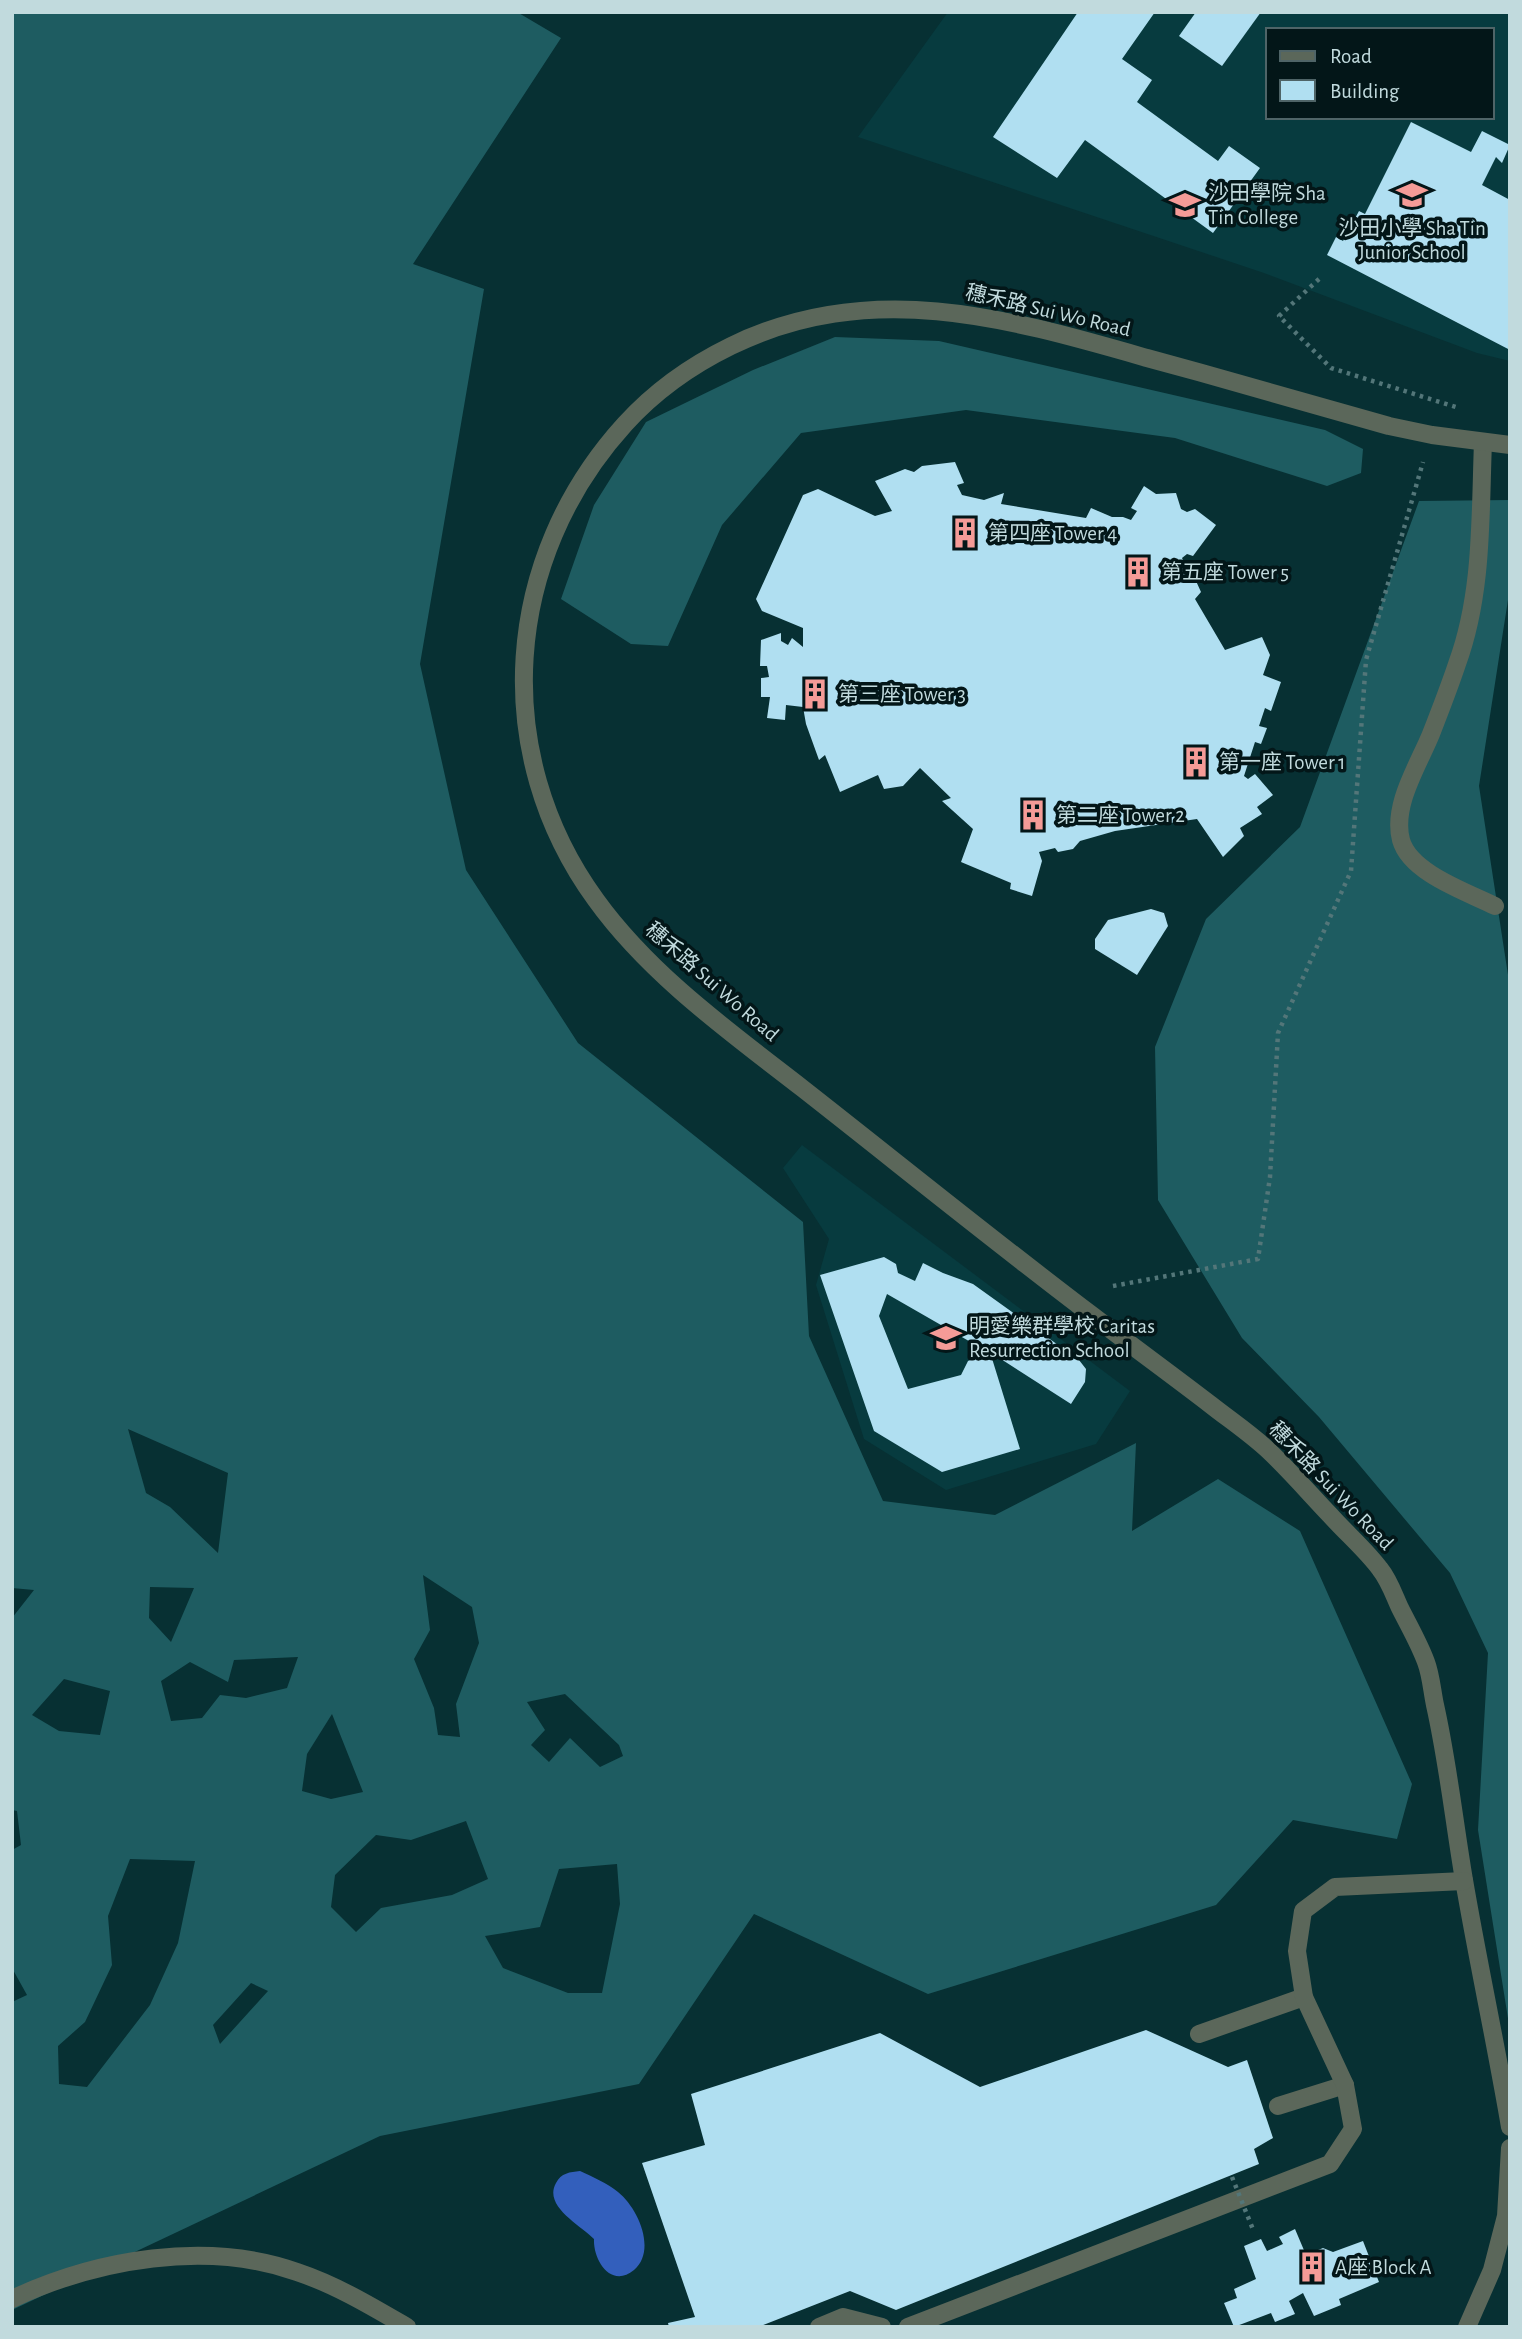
<svg xmlns="http://www.w3.org/2000/svg" width="1522" height="2339" font-family="'Alegreya Sans','Noto Sans TC',sans-serif">
<style>
.built{fill:#073b3f;fill-rule:evenodd}
.forest{fill:#1e5c61;fill-rule:evenodd}
.water{fill:#335fbc}
.building{fill:#b0dff1;fill-rule:evenodd}
.lines{fill:none;stroke-linecap:round;stroke-linejoin:round}
.path{stroke:#537679;stroke-width:4.5;stroke-dasharray:3.5 5;stroke-linecap:butt}
.minor{stroke:#5b675a;stroke-width:18}
.path-bridge{stroke:#537679;stroke-width:4.5;stroke-dasharray:3.5 5;stroke-linecap:butt}
.labels{text-anchor:middle;dominant-baseline:central;stroke-width:7;stroke-linejoin:round;paint-order:stroke}
.poi-label{font-size:21px;fill:#c1dadd;stroke:#031618;text-anchor:start}
.street-label{font-size:21px;fill:#c1dadd;stroke:#031618}
</style>
<rect width="100%" height="100%" fill="#073033"/>
<!-- built -->
<g class="built">
<path d="M948,12H1510V361L1477,353L1264,273L858,137ZM1268,30H1492V117H1268Z"/>
<polygon points="802,1145 1130,1391 1096,1444 946,1490 864,1439 816,1285 829,1239 783,1168"/>
</g>
<!-- forest -->
<g class="forest">
<path d="M12,12H517L561,38L413,264L484,289L420,664L466,870L578,1043L803,1222L809,1336L883,1501L995,1515L1136,1443L1132,1531L1218,1479L1300,1531L1412,1784L1397,1839L1293,1820L1216,1905L928,1994L754,1914L639,2084L380,2136L12,2310V2002L27,1995L12,1968V1850L21,1845L17,1811L12,1810V1618L34,1590L12,1588ZM128,1429L228,1473L218,1553L170,1507L146,1493ZM423,1575L472,1607L479,1643L456,1704L460,1737L438,1735L434,1708L414,1659L430,1630ZM150,1587L194,1588L171,1642L149,1618ZM298,1657L287,1688L246,1698L220,1695L202,1718L171,1721L161,1681L190,1662L228,1682L234,1660ZM64,1679L110,1691L100,1735L59,1731L32,1715ZM565,1694L619,1745L623,1756L600,1767L570,1738L549,1762L531,1745L545,1730L527,1702ZM332,1714L363,1792L331,1799L302,1791L307,1754ZM466,1821L488,1879L452,1895L381,1908L356,1932L331,1907L335,1875L376,1835L411,1840ZM130,1859L195,1861L178,1943L150,2005L87,2087L59,2084L58,2046L85,2022L112,1965L108,1916ZM617,1864L620,1904L602,1993H568L503,1968L485,1936L540,1927L559,1869ZM251,1983L268,1991L220,2044L213,2025Z"/>
<polygon points="835,337 939,341 1325,430 1363,449 1361,473 1327,486 1175,438 966,410 801,433 722,525 668,646 631,644 561,599 594,505 646,422 753,370"/>
<polygon points="1510,500 1510,587 1479,786 1510,988 1510,2031 1478,1830 1488,1653 1450,1573 1319,1417 1242,1338 1158,1200 1155,1047 1206,919 1300,827 1419,501"/>
</g>
<!-- water -->
<path class="water" d="M580,2171C593,2177 607,2183 618,2192C638,2208 657,2250 634,2270C611,2289 593,2260 594,2239C580,2225 543,2206 556,2183C561,2173 570,2172 580,2171Z"/>
<!-- building -->
<g class="building">
<polygon points="1078,12 1155,12 1122,59 1152,80 1137,102 1218,161 1229,146 1260,168 1213,233 1085,140 1057,178 993,137"/>
<polygon points="1196,12 1261,12 1222,66 1179,36"/>
<polygon points="1411,122 1471,152 1482,131 1510,145 1502,163 1496,157 1482,185 1510,200 1510,350 1327,255 1336,237 1343,241 1359,211 1365,214"/>
<polygon points="955,462 964,483 957,485 962,495 984,500 1004,493 1001,504 1086,518 1091,508 1112,517 1123,517 1131,520 1137,511 1131,508 1144,486 1156,494 1176,493 1181,509 1187,512 1195,509 1216,525 1193,556 1187,554 1182,558 1193,582 1196,581 1201,592 1195,599 1225,650 1262,637 1270,655 1263,675 1281,682 1271,711 1265,708 1259,726 1267,728 1261,744 1255,742 1244,776 1248,779 1255,774 1273,795 1257,807 1262,814 1240,828 1244,836 1223,857 1197,819 1115,831 1080,841 1073,849 1058,852 1055,848 1039,852 1042,861 1032,896 1010,889 1011,883 961,862 973,829 942,801 951,798 920,768 903,786 884,789 878,775 840,792 825,755 819,760 806,724 803,707 786,705 785,720 767,718 770,697 761,697 761,678 769,677 767,666 760,666 761,640 781,633 781,641 788,645 792,638 803,647 803,628 762,611 756,599 803,495 818,489 875,516 892,511 875,481 905,469 914,472 922,466"/>
<polygon points="1151,909 1164,913 1168,926 1137,975 1095,949 1095,939 1108,920"/>
<path d="M884,1257L896,1264L898,1273L915,1281L923,1263L943,1273L973,1284L1079,1360L1086,1369L1085,1382L1071,1404L990,1352L1020,1449L942,1472L874,1431L820,1275ZM887,1294L981,1348L978,1356L968,1361L961,1375L908,1389L879,1316Z"/>
<polygon points="1146,2030 1228,2067 1247,2060 1273,2138 1254,2149 1259,2164 896,2310 850,2291 758,2327 669,2327 668,2323 695,2317 642,2163 705,2145 691,2094 880,2033 980,2087"/>
<polygon points="1295,2229 1306,2255 1323,2248 1333,2252 1363,2241 1379,2282 1339,2299 1341,2305 1314,2316 1303,2293 1289,2301 1295,2314 1275,2322 1271,2313 1234,2327 1224,2303 1237,2298 1234,2289 1256,2279 1244,2246 1261,2239 1267,2251 1283,2244 1279,2237"/>
</g>
<g class="lines">
<!-- path -->
<g class="path">
<polyline points="1319,279 1279,316 1331,368 1459,408"/>
<polyline points="1113,1286 1258,1259 1270,1177 1278,1033 1351,871 1366,660 1423,462"/>
</g>
<!-- minor -->
<g class="minor">
<path d="M1483,442C1480,517 1483,593 1457,664C1449,688 1440,711 1431,734C1418,766 1392,805 1401,840C1410,873 1467,892 1495,906"/>
<path d="M1510,445L1432,435L1389,426C1309,403 1228,380 1147,358C1007,318 870,278 731,346C690,366 655,391 625,424C503,558 489,753 596,900C650,975 730,1032 802,1088C899,1164 995,1242 1093,1316C1132,1346 1172,1375 1211,1405C1230,1420 1251,1434 1269,1451C1290,1471 1310,1494 1330,1515C1346,1533 1366,1550 1380,1569C1389,1580 1394,1595 1400,1608C1409,1626 1419,1643 1426,1662C1431,1675 1432,1691 1435,1705C1448,1763 1454,1821 1464,1880C1478,1962 1496,2044 1510,2127"/>
<polyline points="1199,2034 1304,1997"/>
<polyline points="1278,2106 1345,2085"/>
<path d="M12,2299C97,2259 207,2240 297,2272C336,2285 371,2306 407,2327"/>
<polyline points="819,2327 843,2317 882,2327"/>
<polyline points="908,2327 1330,2164 1353,2129 1345,2085 1304,1997 1297,1951 1303,1911 1335,1887 1464,1881"/>
<polyline points="1467,2327 1492,2270 1506,2216 1510,2148"/>
</g>
<!-- path-bridge -->
<polyline class="path-bridge" points="1232,2177 1254,2232"/>
</g>
<!-- icons -->
<defs>
<g id="school-bare" transform="scale(2.415)"><path d="M0-5L7-2L0 1L-7-2ZM-4 1L0 2.5L4 1V4Q0 6-4 4Z" fill="#f59b97" stroke="#031618" stroke-width="2.5" paint-order="stroke"/></g>
<g id="building-bare" transform="scale(2.415)"><path d="M-4-6H4V6H1V3H-1V6H-4ZM-2.5-4.3h1.7v1.8h-1.7ZM.8-4.3h1.7v1.8H.8ZM-2.5-1h1.7V.8h-1.7ZM.8-1h1.7V.8H.8Z" fill="#f59b97" stroke="#031618" stroke-width="2.5" paint-order="stroke"/></g>
</defs>
<g fill-rule="evenodd">
<use href="#school-bare" x="1412" y="195"/>
<use href="#school-bare" x="1185" y="205"/>
<use href="#building-bare" x="965" y="533"/>
<use href="#building-bare" x="1138" y="572"/>
<use href="#building-bare" x="815" y="694"/>
<use href="#building-bare" x="1196" y="762"/>
<use href="#building-bare" x="1033" y="815"/>
<use href="#school-bare" x="946" y="1338"/>
<use href="#building-bare" x="1312" y="2267"/>
</g>
<g class="labels">
<!-- poi labels -->
<g class="poi-label">
<text x="1208" y="193">沙田學院 Sha<tspan x="1208" dy="24">Tin College</tspan></text>
<text x="1412" y="228" text-anchor="middle">沙田小學 Sha Tin<tspan x="1412" dy="24">Junior School</tspan></text>
<text x="988" y="533">第四座 Tower 4</text>
<text x="1161" y="572">第五座 Tower 5</text>
<text x="838" y="694">第三座 Tower 3</text>
<text x="1219" y="762">第一座 Tower 1</text>
<text x="1056" y="815">第二座 Tower 2</text>
<text x="969" y="1326">明愛樂群學校 Caritas<tspan x="969" dy="24">Resurrection School</tspan></text>
<text x="1335" y="2267">A座 Block A</text>
</g>
<!-- street labels -->
<g class="street-label">
<text transform="translate(1048 311) rotate(13)">穗禾路 Sui Wo Road</text>
<text transform="translate(712 982) rotate(41)">穗禾路 Sui Wo Road</text>
<text transform="translate(1331 1486) rotate(46)">穗禾路 Sui Wo Road</text>
</g>
</g>
<!-- border -->
<rect width="1522" height="2339" fill="none" stroke="#c1dadd" stroke-width="28"/>
<!-- legend -->
<rect x="1266" y="28" width="228" height="91" fill="#031618" stroke="#4f6467" stroke-width="2"/>
<rect x="1280" y="51" width="35" height="10" fill="#5b675a" stroke="#4f6467" stroke-width="2"/>
<text x="1330" y="63" font-size="21" fill="#c1dadd">Road</text>
<rect x="1280" y="80" width="35" height="21" fill="#b0dff1" stroke="#4f6467" stroke-width="2"/>
<text x="1330" y="98" font-size="21" fill="#c1dadd">Building</text>
</svg>
